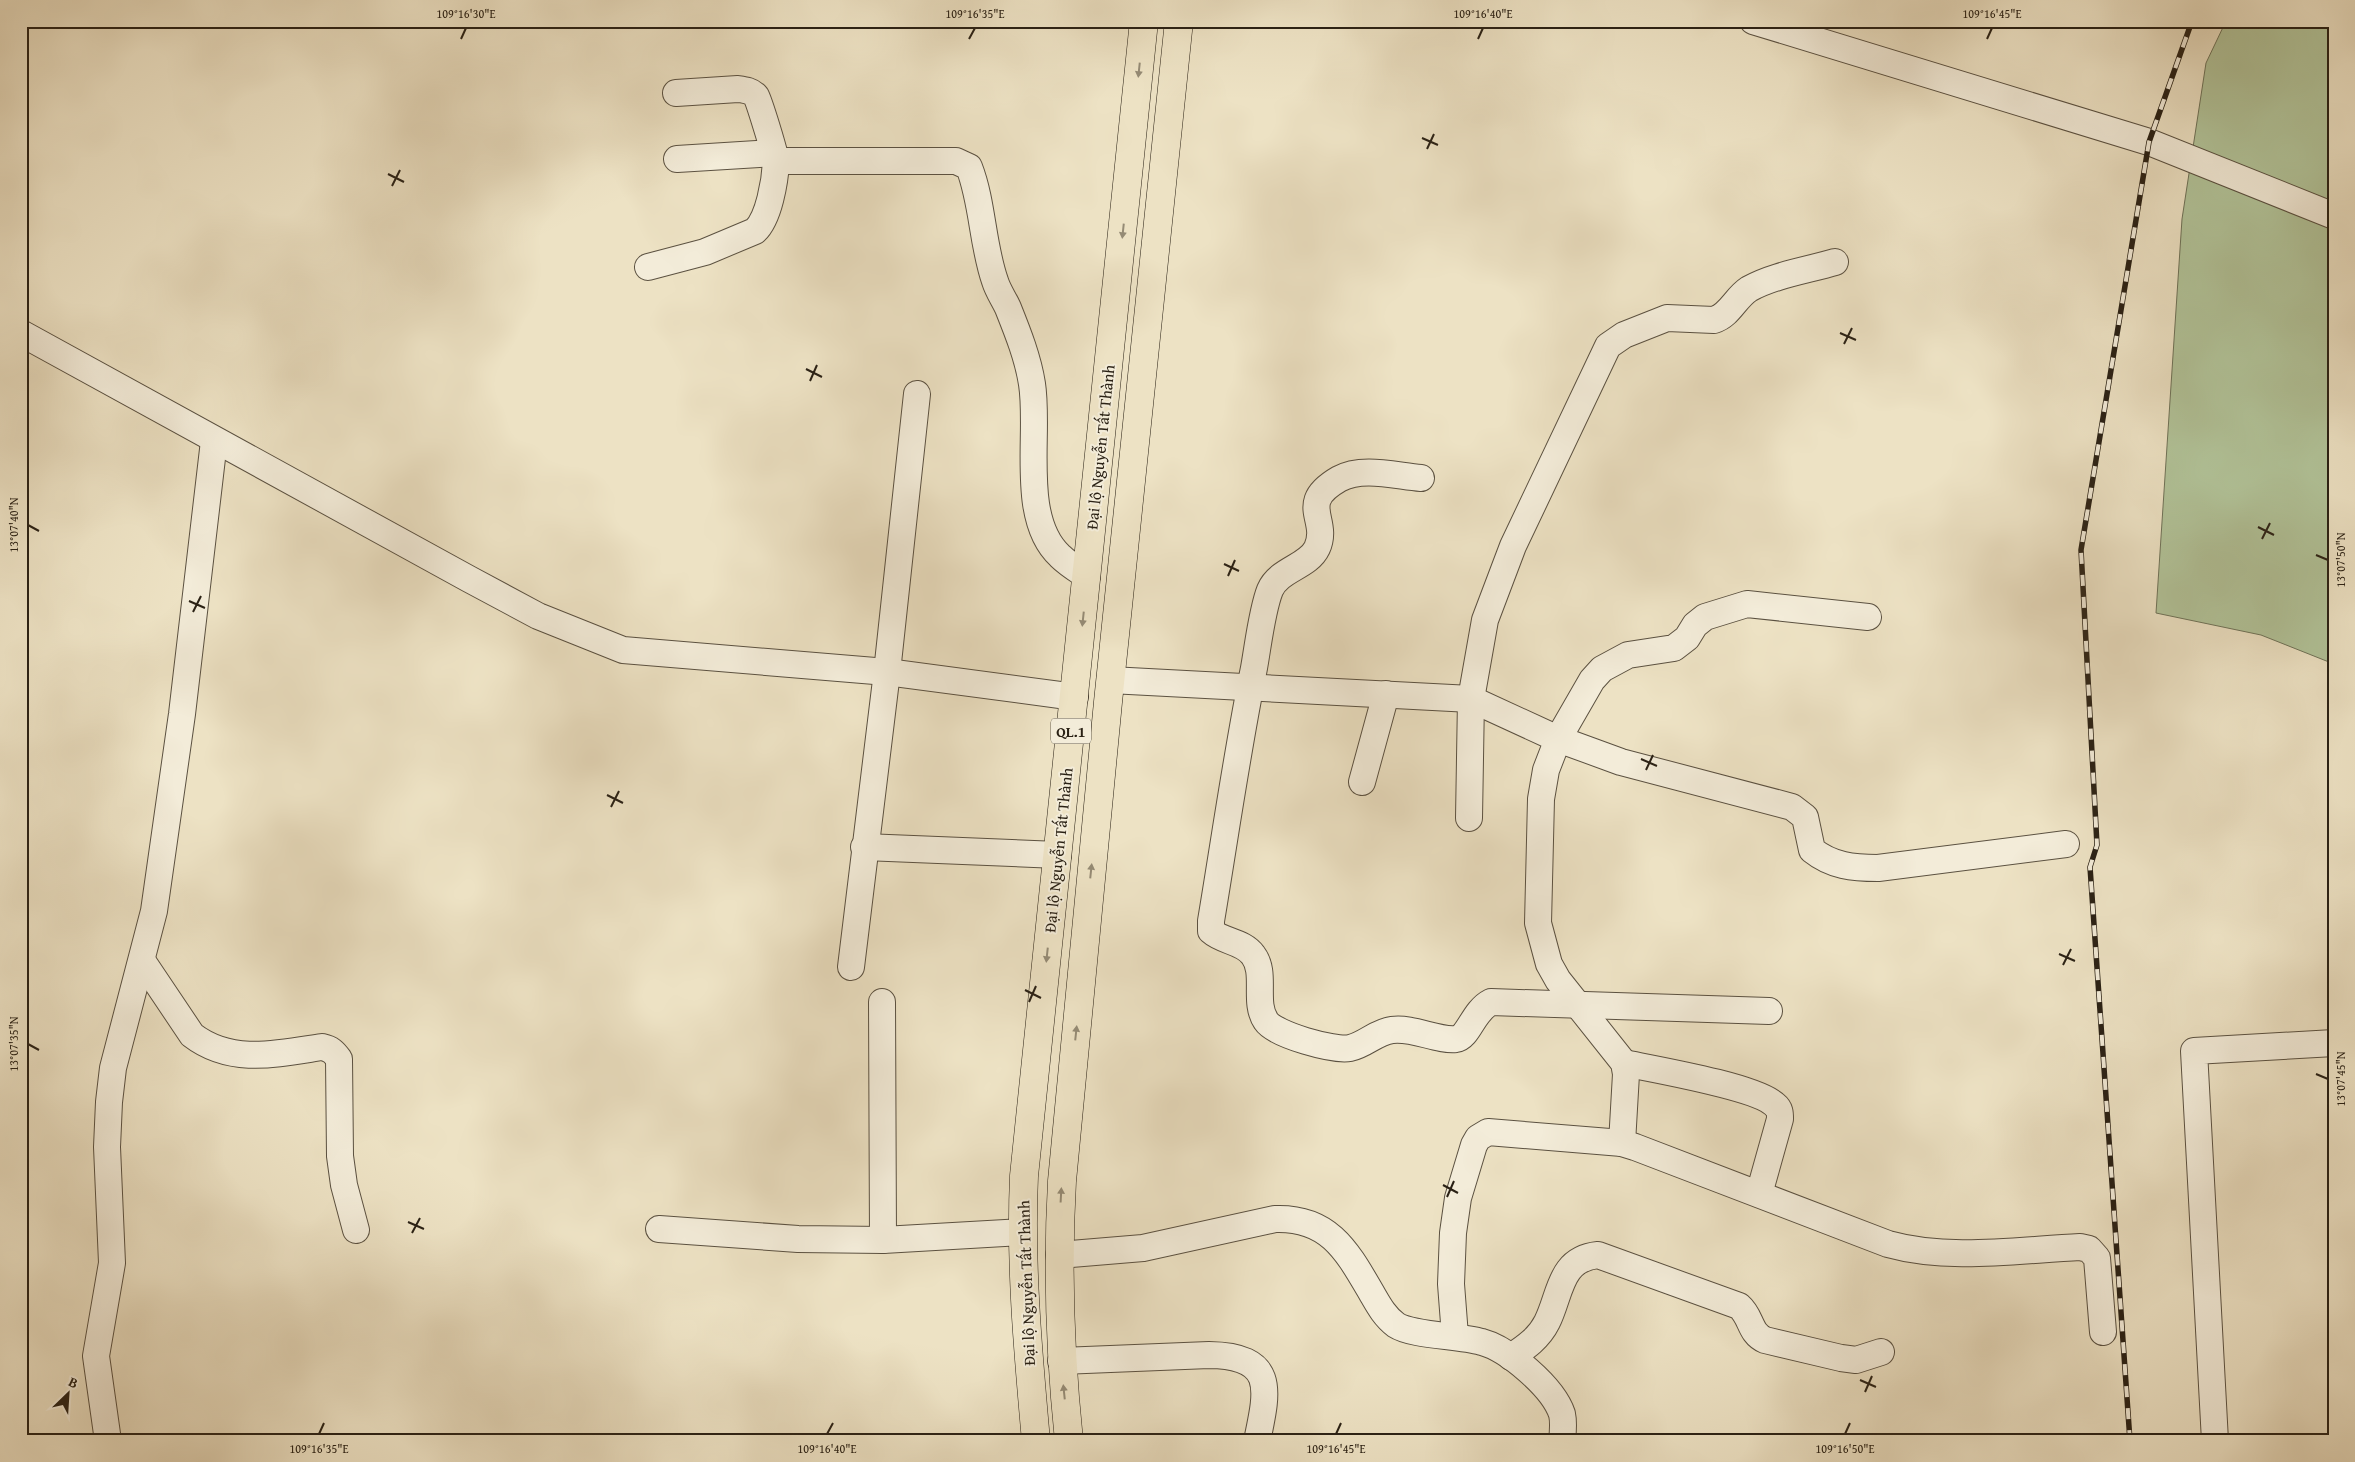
<svg xmlns="http://www.w3.org/2000/svg" width="2355" height="1462" font-family="'Gentium Book Plus',serif">
<style>
.green{fill:#b2c49a;stroke:#6e7258}
.lines{fill:none;stroke-linecap:round;stroke-linejoin:round}
.minor-casing{stroke:#5b5141;stroke-width:28}
.major-casing{stroke:#2a2115;stroke-width:29}
.minor{stroke:#f3ecd9;stroke-width:26}
.major{stroke:#ede2c4;stroke-width:28}
.rail-casing{stroke:#2a2115;stroke-width:5.5}
.rail{stroke:#f3ecd9;stroke-width:4;stroke-dasharray:11;stroke-linecap:butt}
.oneway{fill:#958b75}
.ticks{fill:none;stroke:#2a2115;stroke-width:2}
.labels{text-anchor:middle;dominant-baseline:central;stroke-width:4;stroke-linejoin:round;paint-order:stroke}
.shield{fill:#f3ecd9;stroke:#665e50;stroke-width:1}
.shield-label{font-size:15px;font-weight:bold;fill:#2a2115}
.street-label{font-size:16px;fill:#2a2115;stroke:#f3ecd9}
.neatline{fill:none;stroke:#2a2115;stroke-width:2}
.ticks-label{font-size:12px;text-anchor:middle;fill:#2a2115}
</style>
<rect width="100%" height="100%" fill="#ede2c4"/>
<filter id="stains"><feTurbulence type="fractalNoise" baseFrequency=".004" numOctaves="4"/><feColorMatrix values="0 0 0 0 .2 0 0 0 0 .09 0 0 0 0 .02 0 0 0 .5 -.17"/></filter>
<radialGradient id="worn" r=".72"><stop offset=".6" stop-color="#630" stop-opacity="0"/><stop offset="1" stop-color="#630" stop-opacity=".3"/></radialGradient>
<!-- green -->
<polygon class="green" points="2226,21 2334,21 2334,664 2261,635 2156,613 2182,219 2206,63"/>
<g class="lines">
<!-- minor casing -->
<g class="minor-casing">
<g id="minor">
<polyline points="1753,21 2149,142 2334,216"/>
<polyline points="677,159 774,153"/>
<path d="M776,161H956L969,167C983,203 982,244 995,281C998,291 1004,299 1008,308C1018,333 1028,358 1032,384C1040,434 1019,518 1060,556C1068,564 1078,570 1087,576"/>
<path d="M648,267L705,252L755,231C769,218 775,181 776,162C776,156 759,101 756,96C752,91 745,90 738,89L676,93"/>
<polyline points="21,333 469,579 538,616 623,650 887,672 1075,697"/>
<path d="M1421,478C1396,476 1362,466 1339,479C1296,504 1330,519 1317,548C1308,567 1279,569 1270,590C1262,610 1258,646 1254,668C1237,752 1225,837 1211,921V931C1223,942 1243,941 1253,955C1267,973 1253,1002 1266,1021C1275,1035 1334,1051 1350,1048C1365,1045 1376,1032 1392,1030C1413,1027 1437,1041 1456,1039C1469,1037 1473,1011 1491,1002L1769,1011"/>
<path d="M1110,680L1471,699L1558,739L1621,762L1792,807L1805,817L1812,850C1832,866 1853,868 1878,868L2066,844"/>
<polyline points="1362,782 1386,694"/>
<path d="M1469,818L1471,699L1485,620L1513,546L1608,346L1624,335L1667,318L1714,320C1730,315 1735,298 1749,289C1774,275 1808,270 1835,262"/>
<polyline points="864,847 1058,855"/>
<path d="M143,962L192,1035C231,1065 277,1054 322,1047C331,1049 334,1052 339,1059L340,1156L344,1185L356,1230"/>
<polyline points="851,967 887,672 917,394"/>
<polyline points="882,1002 883,1240"/>
<path d="M1624,1063C1653,1069 1758,1087 1775,1105C1780,1109 1780,1113 1780,1119L1759,1194"/>
<polyline points="1622,1143 1626,1074 1624,1063 1558,980 1549,964 1538,923 1541,799 1546,770 1558,739 1592,680 1602,669 1628,655 1674,648 1687,638 1695,625 1705,617 1747,604 1868,617"/>
<polyline points="659,1229 798,1239 883,1240 1021,1232"/>
<path d="M1059,1255L1143,1248L1275,1219C1329,1217 1347,1251 1371,1292C1378,1304 1384,1316 1396,1325C1413,1336 1459,1335 1482,1342C1508,1349 1553,1387 1562,1414C1564,1423 1563,1432 1562,1441"/>
<path d="M1455,1336L1451,1284L1453,1233L1458,1198L1474,1145L1478,1138L1488,1132L1622,1143L1635,1147L1888,1244C1949,1261 2017,1250 2080,1247L2089,1249L2097,1258L2103,1332"/>
<path d="M1511,1357C1526,1347 1539,1338 1547,1322C1561,1294 1559,1259 1598,1255L1739,1306C1752,1317 1749,1333 1765,1340L1841,1358L1856,1360L1881,1352"/>
<path d="M1061,1361L1209,1355C1276,1356 1268,1389 1257,1441"/>
<polyline points="108,1441 96,1356 112,1263 107,1147 109,1102 113,1068 154,911 182,714 214,441"/>
<polyline points="2215,1441 2194,1051 2334,1043"/>
</g>
</g>
<!-- major casing -->
<g class="major-casing">
<g id="major">
<path d="M1036,1441C1028,1352 1020,1264 1024,1176L1144,21"/>
<path d="M1069,1441C1060,1354 1057,1268 1062,1181L1108,702L1179,21"/>
</g>
</g>
<!-- minor -->
<use href="#minor" class="minor"/>
<!-- major -->
<use href="#major" class="major"/>
<!-- rail casing -->
<g class="rail-casing">
<polyline id="rail" points="2130,1441 2090,867 2097,845 2081,550 2149,142 2192,21"/>
</g>
<!-- rail -->
<use href="#rail" class="rail"/>
</g>
<!-- one-way arrows -->
<defs><path id="oneway-solid" d="M-6-.8H1V-3.2L6.5 0L1 3.2V.8H-6Z" transform="scale(1.25)"/></defs>
<g class="oneway">
<use href="#oneway-solid" transform="translate(1139 70) rotate(96)"/>
<use href="#oneway-solid" transform="translate(1123 231) rotate(96)"/>
<use href="#oneway-solid" transform="translate(1083 619) rotate(96)"/>
<use href="#oneway-solid" transform="translate(1091 871) rotate(-84)"/>
<use href="#oneway-solid" transform="translate(1047 955) rotate(96)"/>
<use href="#oneway-solid" transform="translate(1076 1033) rotate(-84)"/>
<use href="#oneway-solid" transform="translate(1061 1195) rotate(-87)"/>
<use href="#oneway-solid" transform="translate(1064 1392) rotate(-96)"/>
</g>
<!-- ticks -->
<path class="ticks" d="M461,39L466,28M969,39L975,28M1478,39L1483,28M1987,39L1992,28M1422,138L1438,145M1427,149L1434,134M388,174L404,182M392,186L400,170M1840,333L1856,340M1844,344L1852,328M806,369L822,377M810,381L817,365M28,525L39,531M2258,527L2274,535M2262,539L2270,523M2316,555L2328,560M1224,564L1239,571M1228,576L1235,560M189,601L205,608M193,612L201,596M1641,759L1657,766M1646,770L1653,755M607,795L623,803M611,807L619,791M2059,954L2075,961M2063,965L2071,949M1025,990L1041,998M1029,1002L1036,986M28,1044L39,1050M2316,1074L2328,1079M1443,1185L1458,1193M1447,1197L1454,1181M408,1222L424,1229M412,1233L420,1218M1860,1380L1876,1387M1865,1392L1872,1376M319,1434L324,1423M827,1434L833,1423M1336,1434L1341,1423M1845,1434L1850,1423"/>
<g class="labels">
<!-- shield labels -->
<rect class="shield" x="1051" y="718.5" width="40" height="25" rx="4"/>
<g class="shield-label">
<text x="1071" y="731">QL.1</text>
</g>
<!-- street labels -->
<g class="street-label">
<text transform="translate(1100 447) rotate(-84)">Đại lộ Nguyễn Tất Thành</text>
<text transform="translate(1058 850) rotate(-84)">Đại lộ Nguyễn Tất Thành</text>
<text transform="translate(1026 1283) rotate(-92)">Đại lộ Nguyễn Tất Thành</text>
</g>
</g>
<!-- margin -->
<rect width="2355" height="1462" fill="none" stroke="#ede2c4" stroke-width="55"/>
<!-- north arrow -->
<g transform="translate(68 1394) rotate(25)" stroke="#f3ecd9" stroke-width="4" paint-order="stroke">
<path d="M0-4L9 19L0 12L-9 19Z" fill="#2a2115"/>
<text y="-8" font-size="14" font-weight="bold" text-anchor="middle" fill="#2a2115">B</text>
</g>
<rect x="28" y="28" width="2300" height="1406" class="neatline"/>
<g class="ticks-label">
<text x="466" y="18">109°16'30"E</text>
<text x="975" y="18">109°16'35"E</text>
<text x="1483" y="18">109°16'40"E</text>
<text x="1992" y="18">109°16'45"E</text>
<text transform="translate(14 525) rotate(-90)" y="4">13°07'40"N</text>
<text transform="translate(2341 560) rotate(-90)" y="4">13°07'50"N</text>
<text transform="translate(14 1044) rotate(-90)" y="4">13°07'35"N</text>
<text transform="translate(2341 1079) rotate(-90)" y="4">13°07'45"N</text>
<text x="319" y="1453">109°16'35"E</text>
<text x="827" y="1453">109°16'40"E</text>
<text x="1336" y="1453">109°16'45"E</text>
<text x="1845" y="1453">109°16'50"E</text>
</g>
<rect width="100%" height="100%" filter="url(#stains)"/>
<rect width="100%" height="100%" fill="url(#worn)"/>
</svg>
